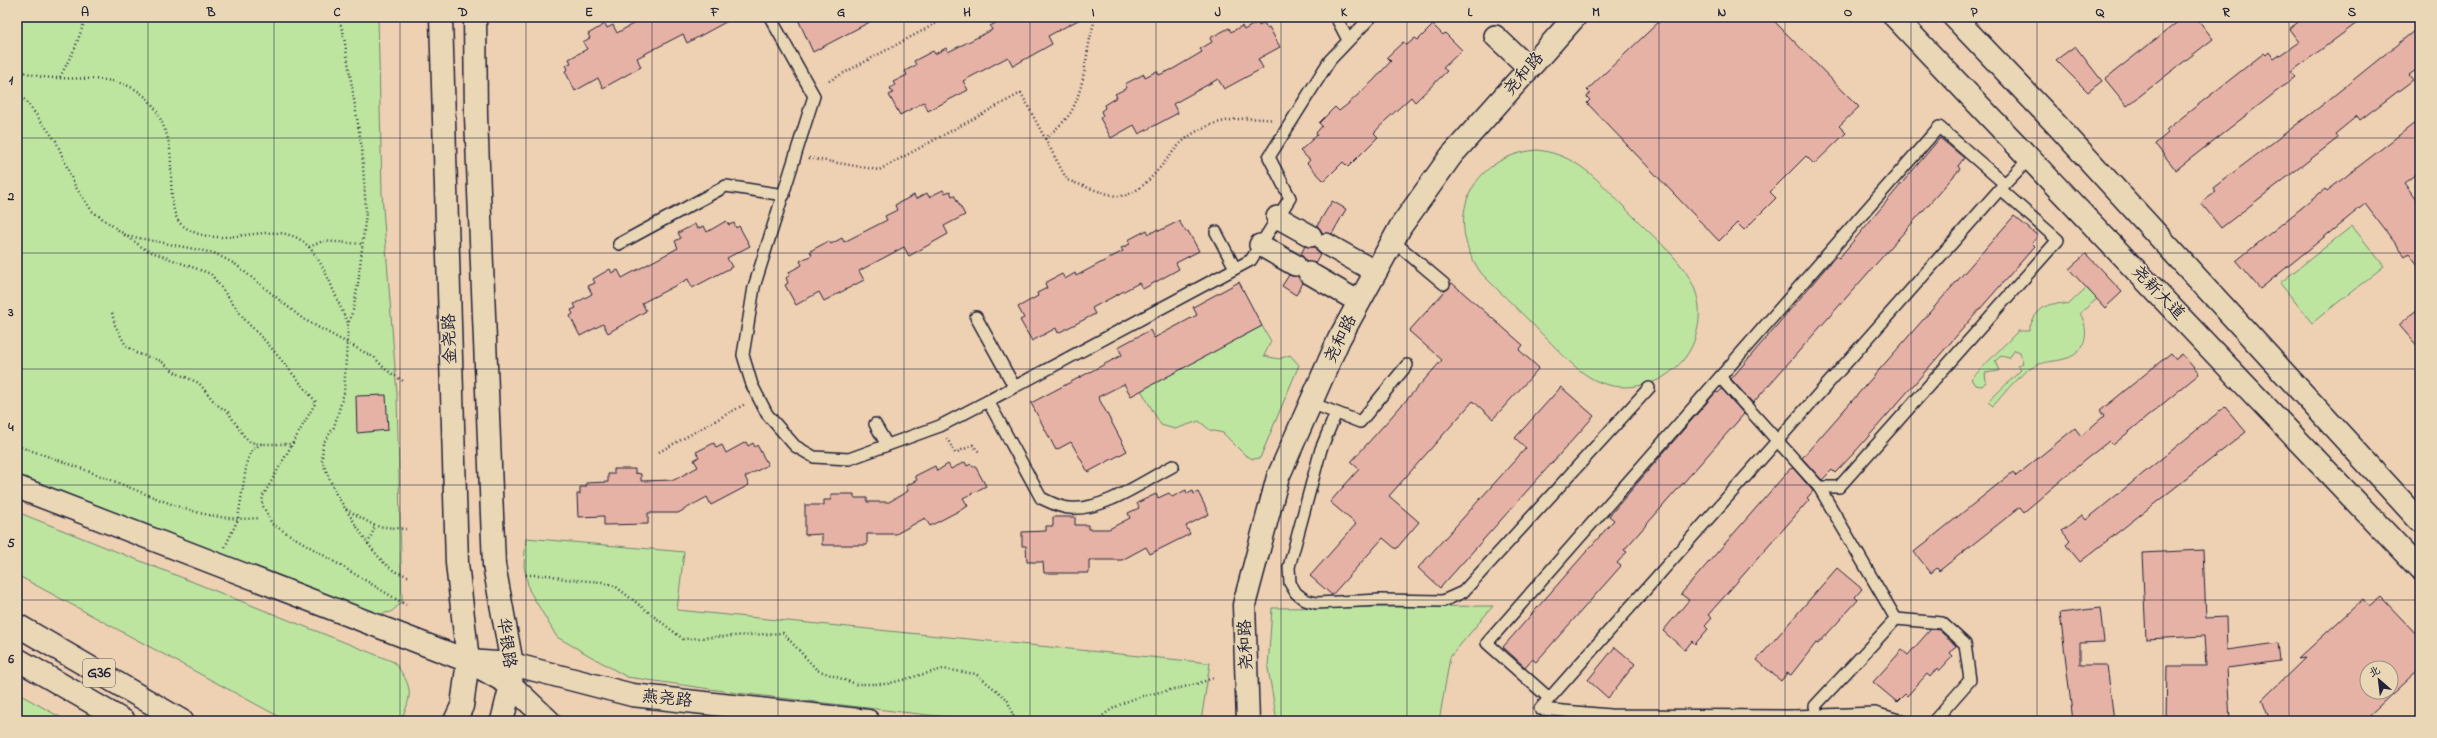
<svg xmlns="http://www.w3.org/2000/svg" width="2437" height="738" font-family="'Indie Flower','LXGW WenKai TC',sans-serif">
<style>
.green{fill:#bee5a0;stroke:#70846e}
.building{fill:#e7b2a6;stroke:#22223b;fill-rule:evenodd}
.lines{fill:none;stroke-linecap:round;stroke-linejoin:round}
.service-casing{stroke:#22223b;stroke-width:14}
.minor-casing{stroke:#22223b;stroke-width:24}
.secondary-casing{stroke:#22223b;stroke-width:25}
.primary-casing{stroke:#22223b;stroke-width:25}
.motorway-casing{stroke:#22223b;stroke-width:25}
.path{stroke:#22223b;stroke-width:2.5;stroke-dasharray:1 3;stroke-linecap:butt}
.service{stroke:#e9d7b5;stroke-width:11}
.minor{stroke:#e9d7b5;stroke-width:21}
.secondary{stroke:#e9d7b5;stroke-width:22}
.primary{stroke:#e9d7b5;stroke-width:22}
.motorway{stroke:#e9d7b5;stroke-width:22}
.grid{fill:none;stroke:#22223b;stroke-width:1;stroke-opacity:0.55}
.labels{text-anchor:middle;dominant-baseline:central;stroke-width:3;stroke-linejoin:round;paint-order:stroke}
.shield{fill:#e9d7b5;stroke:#5e5860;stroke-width:1}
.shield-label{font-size:16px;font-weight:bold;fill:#22223b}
.street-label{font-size:17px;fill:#22223b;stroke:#e9d7b5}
.neatline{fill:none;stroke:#22223b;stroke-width:1.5}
.grid-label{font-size:13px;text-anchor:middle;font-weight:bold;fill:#22223b}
</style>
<rect width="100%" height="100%" fill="#eed0b3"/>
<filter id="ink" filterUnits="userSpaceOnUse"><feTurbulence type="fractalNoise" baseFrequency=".025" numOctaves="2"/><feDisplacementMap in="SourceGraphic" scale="8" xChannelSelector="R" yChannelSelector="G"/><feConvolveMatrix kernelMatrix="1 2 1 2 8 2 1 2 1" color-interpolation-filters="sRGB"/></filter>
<g filter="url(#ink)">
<!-- green -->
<g class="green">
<polygon points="17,17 378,17 382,194 397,395 402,602 391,612 367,616 17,477"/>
<path d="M1537,150C1582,155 1604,188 1634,217C1669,253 1715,284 1694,341C1688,358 1674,372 1658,380C1637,389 1611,390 1591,378C1574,368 1560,352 1546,338C1525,316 1503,295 1482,274C1442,220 1470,156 1537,150Z"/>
<polygon points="2352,226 2384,266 2312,323 2280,283"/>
<path d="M2086,288L2097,299L2080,313C2090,331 2087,354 2064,359C2054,362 2044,361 2035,366C2018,374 2005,393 1993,406L1988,402L2021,370L2017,366L2023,363L2020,352L2015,350L2009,358L2001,356L1995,361L1999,371L1985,373L1986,382L1982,386L1975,385L1971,379L2018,331H2029C2033,312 2047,299 2068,305Z"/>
<polygon points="1262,326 1271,341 1264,356 1279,359 1290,355 1299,365 1260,458 1253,459 1245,455 1223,433 1210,430 1199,421 1175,429 1161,425 1141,390"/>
<path d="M17,512L394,662C412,685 414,695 400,721H287L17,575Z"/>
<polygon points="526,538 684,552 677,610 1210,663 1201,721 1002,721 928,715 738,693 627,677 557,637 529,590 524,566"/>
<polygon points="1493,606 1450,657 1439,721 1277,721 1268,668 1272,608"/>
<polygon points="17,693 67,721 17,721"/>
</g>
<!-- building -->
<g class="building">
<polygon points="645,17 735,17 687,43 683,34 637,58 641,67 603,88 598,78 575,91 565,71 568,69 566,65 571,63 569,59 587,49 583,42 590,38 588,34 605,24 607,28 613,25 617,33"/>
<polygon points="797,17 879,17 813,52"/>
<polygon points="1007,17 1084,17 1048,36 1052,44 1013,66 1008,57 963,81 968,90 928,111 924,102 900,115 889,95 893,93 890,88 895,85 893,82 907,75 905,71 916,65 914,61 933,51 935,54 946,48 948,52 992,30 990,26"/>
<polygon points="1664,17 1770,17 1859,107 1839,126 1846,133 1814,164 1806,156 1770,192 1776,198 1744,230 1737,223 1719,241 1587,103 1590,100 1587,97 1590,93 1587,90"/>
<polygon points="2184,17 2196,17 2213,39 2127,106 2105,79"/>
<polygon points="2305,17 2365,17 2291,72 2295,77 2176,170 2155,144 2168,133 2166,130 2264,53 2266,55 2269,52 2274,59 2299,42 2289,29"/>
<polygon points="1258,22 1259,26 1264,23 1267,28 1269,27 1280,47 1258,59 1263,68 1224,89 1218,79 1173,104 1178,113 1139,134 1134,125 1111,138 1100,118 1103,116 1101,111 1105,108 1104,105 1117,97 1115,94 1127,88 1125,84 1144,74 1145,77 1157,71 1159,75 1173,69 1202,52 1200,49 1212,42 1210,38 1229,28 1231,32 1242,26 1244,30"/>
<polygon points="1433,25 1443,35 1445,33 1462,50 1443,68 1447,71 1415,102 1411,97 1386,120 1374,133 1378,137 1348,167 1343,162 1324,181 1307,163 1310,160 1300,151 1317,135 1316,133 1322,126 1319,123 1335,107 1339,111 1348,104 1373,81 1391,61 1387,57 1403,42 1407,45 1415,38 1418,40"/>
<polygon points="2420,26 2420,67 2409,75 2413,80 2360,120 2357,116 2335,134 2338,138 2221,228 2201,203 2216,192 2213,188 2321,106"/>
<polygon points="2075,46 2102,81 2088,92 2056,60"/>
<polygon points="2420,119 2420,171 2404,183 2420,204 2420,268 2409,253 2405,256 2365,204 2260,289 2236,261 2325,189 2327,191"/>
<polygon points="1940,138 1964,158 1958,166 1960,169 1753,403 1731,379 1836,256 1839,258"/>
<polygon points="943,190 945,193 950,191 952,196 954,195 965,215 944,226 948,234 909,256 904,247 859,271 864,280 824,301 819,292 796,305 785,285 788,283 786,278 790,275 789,272 802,265 800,261 812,255 810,251 829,241 831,244 842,238 844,242 887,220 885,216 897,210 895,205 914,195 916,199 927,193 929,197"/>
<polygon points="1332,201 1346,209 1332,234 1322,233 1317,226"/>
<polygon points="2014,216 2038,236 2032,243 2035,246 1854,453 1835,473 1832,470 1822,480 1802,458"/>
<polygon points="726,221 729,225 734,223 736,228 739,226 750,246 727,258 732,267 692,288 688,279 642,303 646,311 608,333 603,324 580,336 570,316 573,314 571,310 576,308 574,304 592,294 588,286 595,283 593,279 610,269 612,273 618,270 622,278 678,248 675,241 681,238 678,233 695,224 697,229 704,226 707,232"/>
<polygon points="1179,221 1186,232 1188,231 1199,251 1176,263 1179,269 1143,289 1139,283 1092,308 1095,314 1058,333 1056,328 1032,341 1020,320 1024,318 1018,307 1038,296 1037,293 1047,288 1045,283 1062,274 1065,279 1075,273 1076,276 1123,251 1121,248 1130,244 1128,240 1147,230 1149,234 1158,229 1159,231"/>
<polygon points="1305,246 1315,247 1320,254 1315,263 1306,262 1301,254"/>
<polygon points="2086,254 2122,292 2105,308 2069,269"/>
<polygon points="1289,275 1298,276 1303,283 1296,295 1282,286"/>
<polygon points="1239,282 1262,326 1131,396 1124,384 1098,397 1127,451 1088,472 1071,442 1056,450 1031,403 1122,355 1118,347 1150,330 1154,338 1197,315 1193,307"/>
<polygon points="1452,283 1523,345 1519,350 1539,368 1493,419 1473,401 1389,496 1419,522 1396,549 1383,538 1332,595 1310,576 1356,524 1330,502 1359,469 1351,462 1442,360 1409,331"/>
<polygon points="2420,307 2420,349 2399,325"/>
<polygon points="2171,353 2176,359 2182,354 2199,374 2113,445 2109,441 2085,460 2024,512 2020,507 1939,571 1937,568 1931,573 1914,552 2013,472 2016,476 2075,428 2081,436 2104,416 2100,411"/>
<polygon points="1561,387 1594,416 1440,588 1418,568 1526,448 1515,438"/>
<polygon points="1722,389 1744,414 1624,550 1627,552 1617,563 1621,566 1536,662 1532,659 1525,667 1503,647 1614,520 1609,516 1716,392 1718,393"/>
<polygon points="386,395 388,430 357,433 356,396"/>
<polygon points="2225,407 2246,432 2080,562 2066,545 2070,541 2062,531 2082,515 2086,520"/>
<polygon points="746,442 748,446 753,443 755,447 757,445 768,465 745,477 749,485 711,505 707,497 678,513 648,513 648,524 604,525 604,516 578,517 577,494 580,494 580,487 586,487 586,483 608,482 608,474 614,474 614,469 635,469 635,473 641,474 641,481 674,480 698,467 694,460 699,457 696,452 714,443 716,448 722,445 726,453"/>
<polygon points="965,462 967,466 971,464 973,467 975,466 986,486 963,498 968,506 930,526 925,518 896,534 867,534 867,545 822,545 822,534 805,535 805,505 824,505 824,500 831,500 831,494 854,494 854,498 867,498 867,502 889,502 908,491 906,486 917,480 915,476 935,466 937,471 948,464 951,469"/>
<polygon points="1793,468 1813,491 1807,498 1809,500 1708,615 1712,618 1705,626 1708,629 1695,644 1692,641 1685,650 1663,631 1689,600 1681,594 1790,469"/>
<polygon points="1186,490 1187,494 1193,491 1194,494 1198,492 1209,514 1186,526 1190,534 1150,554 1146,547 1122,560 1089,560 1089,573 1044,573 1043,562 1027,562 1026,546 1022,546 1022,532 1046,531 1046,526 1053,526 1053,517 1075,517 1075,525 1088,525 1088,529 1109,529 1130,518 1128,513 1139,508 1137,503 1156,494 1158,498 1169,493 1172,497"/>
<polygon points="2203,550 2206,618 2226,617 2227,650 2278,643 2280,661 2227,668 2230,721 2166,721 2167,666 2206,666 2204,636 2146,639 2142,553"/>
<polygon points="1837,568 1862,589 1855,597 1858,600 1818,644 1816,643 1791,675 1787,673 1781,681 1757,660"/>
<path d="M2381,597L2420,638V668L2363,721H2270L2262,700L2305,658L2298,659L2363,599L2369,607ZM2367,668H2391V692H2367Z"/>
<polygon points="2100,608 2104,642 2080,643 2080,665 2107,665 2114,721 2073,721 2060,613"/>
<polygon points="1931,629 1939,630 1956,646 1950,653 1953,656 1939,671 1937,668 1930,677 1927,674 1907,696 1905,694 1897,702 1873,682 1902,650 1908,655"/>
<polygon points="1615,647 1635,664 1608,698 1588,680"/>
</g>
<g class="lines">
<!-- service casing -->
<g class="service-casing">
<g id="service">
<polyline points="770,17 814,96 754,287 743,355 752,385 767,414 795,446 814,457 849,459 940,426 988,401"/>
<polyline points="1336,17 1348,40"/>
<polyline points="1216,232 1235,268"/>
<polyline points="1393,241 1444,284"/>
<polyline points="619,244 726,186 784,195"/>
<polyline points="976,317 1014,386"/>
<polyline points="1720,377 1819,487 1896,619 1815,706 1817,715"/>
<polyline points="1311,403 1360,422 1407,365"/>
<polyline points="1336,413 1321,449 1289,567 1290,583 1296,593 1305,600 1316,603 1381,600 1443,601 1463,592 1649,388"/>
<polyline points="875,424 887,445"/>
<path d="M1173,466C1144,481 1103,511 1070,508C1060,508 1050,502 1041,498L988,401L1251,260L1290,198L1269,157L1330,60L1371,17"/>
<polyline points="1819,487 1839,487 2058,240 2000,189"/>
<polyline points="1896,619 1942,623 1965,644 1970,680 1934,721"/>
<polyline points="1549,698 1487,643 1939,127 2005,184"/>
<polyline points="1794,716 1875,713 1902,721"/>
<polyline points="1794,721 1794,716 1610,715 1540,709 2000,189 2030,158"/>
</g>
</g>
<!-- minor casing -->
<g class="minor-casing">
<g id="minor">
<polyline points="1495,36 1529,68"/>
<polyline points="1277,217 1311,236"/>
<polyline points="1326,244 1376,272"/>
<polyline points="1260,245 1295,265"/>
<polyline points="1309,273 1359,302"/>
</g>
</g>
<!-- secondary casing -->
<g class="secondary-casing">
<g id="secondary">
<polyline points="441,17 457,563 468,661 462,706 455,721"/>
<polyline points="475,17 476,116 494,565 512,664 511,685 502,721"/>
<polyline points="468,661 512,664 632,695 868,721"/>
<polyline points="1248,721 1244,605 1278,477 1339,339 1401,226 1451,156 1575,17"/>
</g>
</g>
<!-- primary casing -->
<g class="primary-casing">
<g id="primary">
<polyline points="1895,17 2420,569"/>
<polyline points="1954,17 2054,122 2420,521"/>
</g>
</g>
<!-- motorway casing -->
<g class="motorway-casing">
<g id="motorway">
<polyline points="17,487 468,661 511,685 549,721"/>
<polyline points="17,625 182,721"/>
<polyline points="17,659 124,721"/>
</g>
</g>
<!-- path -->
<g class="path">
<polyline points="338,17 343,31 362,149 366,213 358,284 353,310 348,324 344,393 334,427 323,444 322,461 336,494 368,544 383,562 394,571 410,577"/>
<polyline points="1088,17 1094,22"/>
<path d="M17,70C25,72 35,76 43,77C84,82 130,69 156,110C161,120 167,133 169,144C174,165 166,212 182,225C221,256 276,213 308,246C327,267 335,298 348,323"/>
<polyline points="60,77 75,48 86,17"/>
<polyline points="829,81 948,17"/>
<polyline points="17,95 25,100 56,141 75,186 92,211 146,250 211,274 245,320 268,344 316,402 263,496 262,504 272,524 406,605"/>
<path d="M1045,139C1053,131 1065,122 1071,112C1087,83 1085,47 1096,17"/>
<path d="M809,158L879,170L1021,93L1067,180C1079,184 1108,196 1119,196C1144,196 1166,157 1182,142C1207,119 1243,116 1274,120"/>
<polyline points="124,235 214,253 235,264 303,319 375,358 385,369 403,381"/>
<polyline points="309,247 323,241 362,244"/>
<polyline points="112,313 115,325 125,344 136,353 161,361 176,373 199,383 216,404 228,412 244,436 250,442 261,444"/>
<polyline points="947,438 955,453 973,445 979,452"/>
<path d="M17,446C51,457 84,469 118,483C165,501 207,523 259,518"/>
<polyline points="659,452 745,404"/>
<polyline points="346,509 375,526 406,529"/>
<polyline points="368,544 375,526"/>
<polyline points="225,547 238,519 247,461 252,450 261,444 291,444"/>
<polyline points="526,575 549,575 564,579 602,582 615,586 683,639 783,633 817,670 856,684 887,684 943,669 976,674 1007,699 1015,721"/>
<path d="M1097,721C1130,688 1176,695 1215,677"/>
</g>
<!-- service -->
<use href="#service" class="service"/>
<!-- minor -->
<use href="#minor" class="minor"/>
<!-- secondary -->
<use href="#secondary" class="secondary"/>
<!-- primary -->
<use href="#primary" class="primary"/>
<!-- motorway -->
<use href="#motorway" class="motorway"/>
</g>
</g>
<!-- grid -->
<path class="grid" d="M148,17V721M274,17V721M400,17V721M526,17V721M652,17V721M778,17V721M904,17V721M1030,17V721M1156,17V721M1281,17V721M1407,17V721M1533,17V721M1659,17V721M1785,17V721M1911,17V721M2037,17V721M2163,17V721M2289,17V721M17,138H2420M17,253H2420M17,369H2420M17,485H2420M17,600H2420"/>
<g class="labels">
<!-- shield labels -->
<rect class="shield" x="83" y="659" width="32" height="28" rx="3"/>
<g class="shield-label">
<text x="99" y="673">G36</text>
</g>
<!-- street labels -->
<g class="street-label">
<text transform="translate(1524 74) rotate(-49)">尧和路</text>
<text transform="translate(2158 293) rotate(46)">尧新大道</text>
<text transform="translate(450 339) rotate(-92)">金尧路</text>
<text transform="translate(1341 339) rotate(-64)">尧和路</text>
<text transform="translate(506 643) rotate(82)">华银路</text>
<text transform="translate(1246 645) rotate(-92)">尧和路</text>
<text transform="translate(667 699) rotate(6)">燕尧路</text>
</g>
</g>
<!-- margin -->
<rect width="2437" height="738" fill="none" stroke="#e9d7b5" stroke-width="44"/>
<!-- north arrow -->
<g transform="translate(2379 680) rotate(332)"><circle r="19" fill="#e9d7b5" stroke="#998f84"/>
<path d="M0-3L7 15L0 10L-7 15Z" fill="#22223b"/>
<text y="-6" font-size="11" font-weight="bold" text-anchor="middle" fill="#22223b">北</text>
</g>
<rect x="22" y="22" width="2393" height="694" class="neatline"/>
<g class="grid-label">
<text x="85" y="16">A</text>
<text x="211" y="16">B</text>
<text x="337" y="16">C</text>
<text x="463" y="16">D</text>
<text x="589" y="16">E</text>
<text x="715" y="16">F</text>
<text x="841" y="16">G</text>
<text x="967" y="16">H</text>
<text x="1093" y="16">I</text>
<text x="1218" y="16">J</text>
<text x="1344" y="16">K</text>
<text x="1470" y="16">L</text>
<text x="1596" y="16">M</text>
<text x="1722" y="16">N</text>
<text x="1848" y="16">O</text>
<text x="1974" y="16">P</text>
<text x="2100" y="16">Q</text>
<text x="2226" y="16">R</text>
<text x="2352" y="16">S</text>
<text x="11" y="84">1</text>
<text x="11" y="200">2</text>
<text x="11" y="316">3</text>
<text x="11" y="431">4</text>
<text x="11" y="547">5</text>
<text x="11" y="663">6</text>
</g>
</svg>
